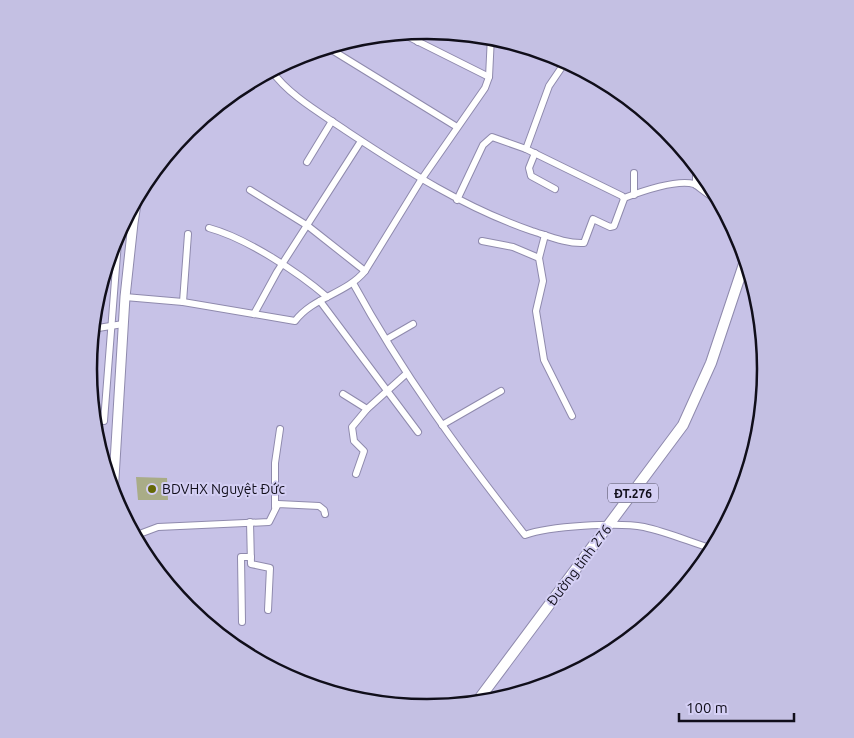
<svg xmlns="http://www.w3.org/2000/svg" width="854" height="738" font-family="Ubuntu,sans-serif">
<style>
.building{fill:#a9ac87}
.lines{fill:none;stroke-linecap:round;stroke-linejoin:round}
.minor-casing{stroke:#8f8aad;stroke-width:8}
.secondary-casing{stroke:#8f8aad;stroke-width:11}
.primary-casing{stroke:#8f8aad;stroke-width:12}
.minor{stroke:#fff;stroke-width:6}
.secondary{stroke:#fff;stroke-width:9}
.primary{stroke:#fff;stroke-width:10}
.poi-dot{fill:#656806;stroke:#d4cff4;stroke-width:2}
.labels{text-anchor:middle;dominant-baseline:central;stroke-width:4;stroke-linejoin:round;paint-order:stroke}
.shield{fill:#d4cff4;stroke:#4b485b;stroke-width:1}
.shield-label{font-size:12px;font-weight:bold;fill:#100e1a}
.poi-label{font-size:14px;fill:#100e1a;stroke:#d4cff4;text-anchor:start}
.street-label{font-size:14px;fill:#100e1a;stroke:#d4cff4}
.rim{fill:none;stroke:#100e1a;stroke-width:2.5}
</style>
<rect width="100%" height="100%" fill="#c7c2e7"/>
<!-- building -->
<polygon class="building" points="136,477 167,478 168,500 138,500"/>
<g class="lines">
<!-- minor casing -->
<g class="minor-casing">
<g id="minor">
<polyline points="401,33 489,77"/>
<polyline points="418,42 423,30"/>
<polyline points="327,47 457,127"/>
<path d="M271,70C289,96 322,114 348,132C407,171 465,208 532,231C548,236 567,244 584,243L593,219L610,227L614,226L624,199L622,196L526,149L492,137L483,145L457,200"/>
<polyline points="526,149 549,86 566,61"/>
<polyline points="535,153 529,168 531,176 555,189"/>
<polyline points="307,162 332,121"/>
<polyline points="696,185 696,166"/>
<polyline points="250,190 308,226 365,271"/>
<polyline points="634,195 634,173"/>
<path d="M624,198C640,192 676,179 694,184C697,185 711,198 720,201"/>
<path d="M209,228C246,238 298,272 327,297"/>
<polyline points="545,235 539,258 543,281 536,311 544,360 572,416"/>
<polyline points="482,241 513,247 539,258"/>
<path d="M353,283C402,373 462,455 525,535C549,526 618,522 644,527C667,532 690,542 713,549"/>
<path d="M125,297L183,302L295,321C313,297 346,294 365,271L421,180L485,88L489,77L491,36"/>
<polyline points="320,301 418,432"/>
<polyline points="183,302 188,234"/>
<polyline points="254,314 277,272 361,141"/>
<polyline points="92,329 123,324"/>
<polyline points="387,339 413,324"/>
<polyline points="343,394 367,409"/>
<polyline points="104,421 119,229"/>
<polyline points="442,425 501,391"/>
<polyline points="356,474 364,451 354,441 352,427 367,409 406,374"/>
<polyline points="275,507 275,463 280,429"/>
<polyline points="250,522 251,564 270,568 268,610"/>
<polyline points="134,536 158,527 269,522 278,504 319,506 324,510 325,514"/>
<polyline points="242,622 241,557 251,557"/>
</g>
</g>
<!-- secondary casing -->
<g class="secondary-casing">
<polyline id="secondary" points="113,495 125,297 133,223 136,204 141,190 158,165"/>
</g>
<!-- primary casing -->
<g class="primary-casing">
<polyline id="primary" points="476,703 683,425 711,363 746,258"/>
</g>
<!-- minor -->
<use href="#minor" class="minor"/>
<!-- secondary -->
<use href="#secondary" class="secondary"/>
<!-- primary -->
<use href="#primary" class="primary"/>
</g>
<!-- markers -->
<circle class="poi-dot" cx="152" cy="489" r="5"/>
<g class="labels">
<!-- shield labels -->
<rect class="shield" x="608" y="483.5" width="50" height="19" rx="4"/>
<g class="shield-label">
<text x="633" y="493">ĐT.276</text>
</g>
<!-- poi labels -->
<g class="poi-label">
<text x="162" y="489">BDVHX Nguyệt Đức</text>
</g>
<!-- street labels -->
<g class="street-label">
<text transform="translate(579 565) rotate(-53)">Đường tỉnh 276</text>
</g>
</g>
<!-- crop -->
<path d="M0 0H854V738H0ZM97 369a330 330 0 1 1 660 0a330 330 0 1 1-660 0Z" fill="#c4c0e3" fill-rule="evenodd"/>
<path class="rim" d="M97 369a330 330 0 1 1 660 0a330 330 0 1 1-660 0Z"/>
<!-- scale -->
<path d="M679 713v8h115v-8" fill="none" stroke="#100e1a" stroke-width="2.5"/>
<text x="686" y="713" font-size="15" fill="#100e1a" stroke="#d4cff4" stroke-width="4" paint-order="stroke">100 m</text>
</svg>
